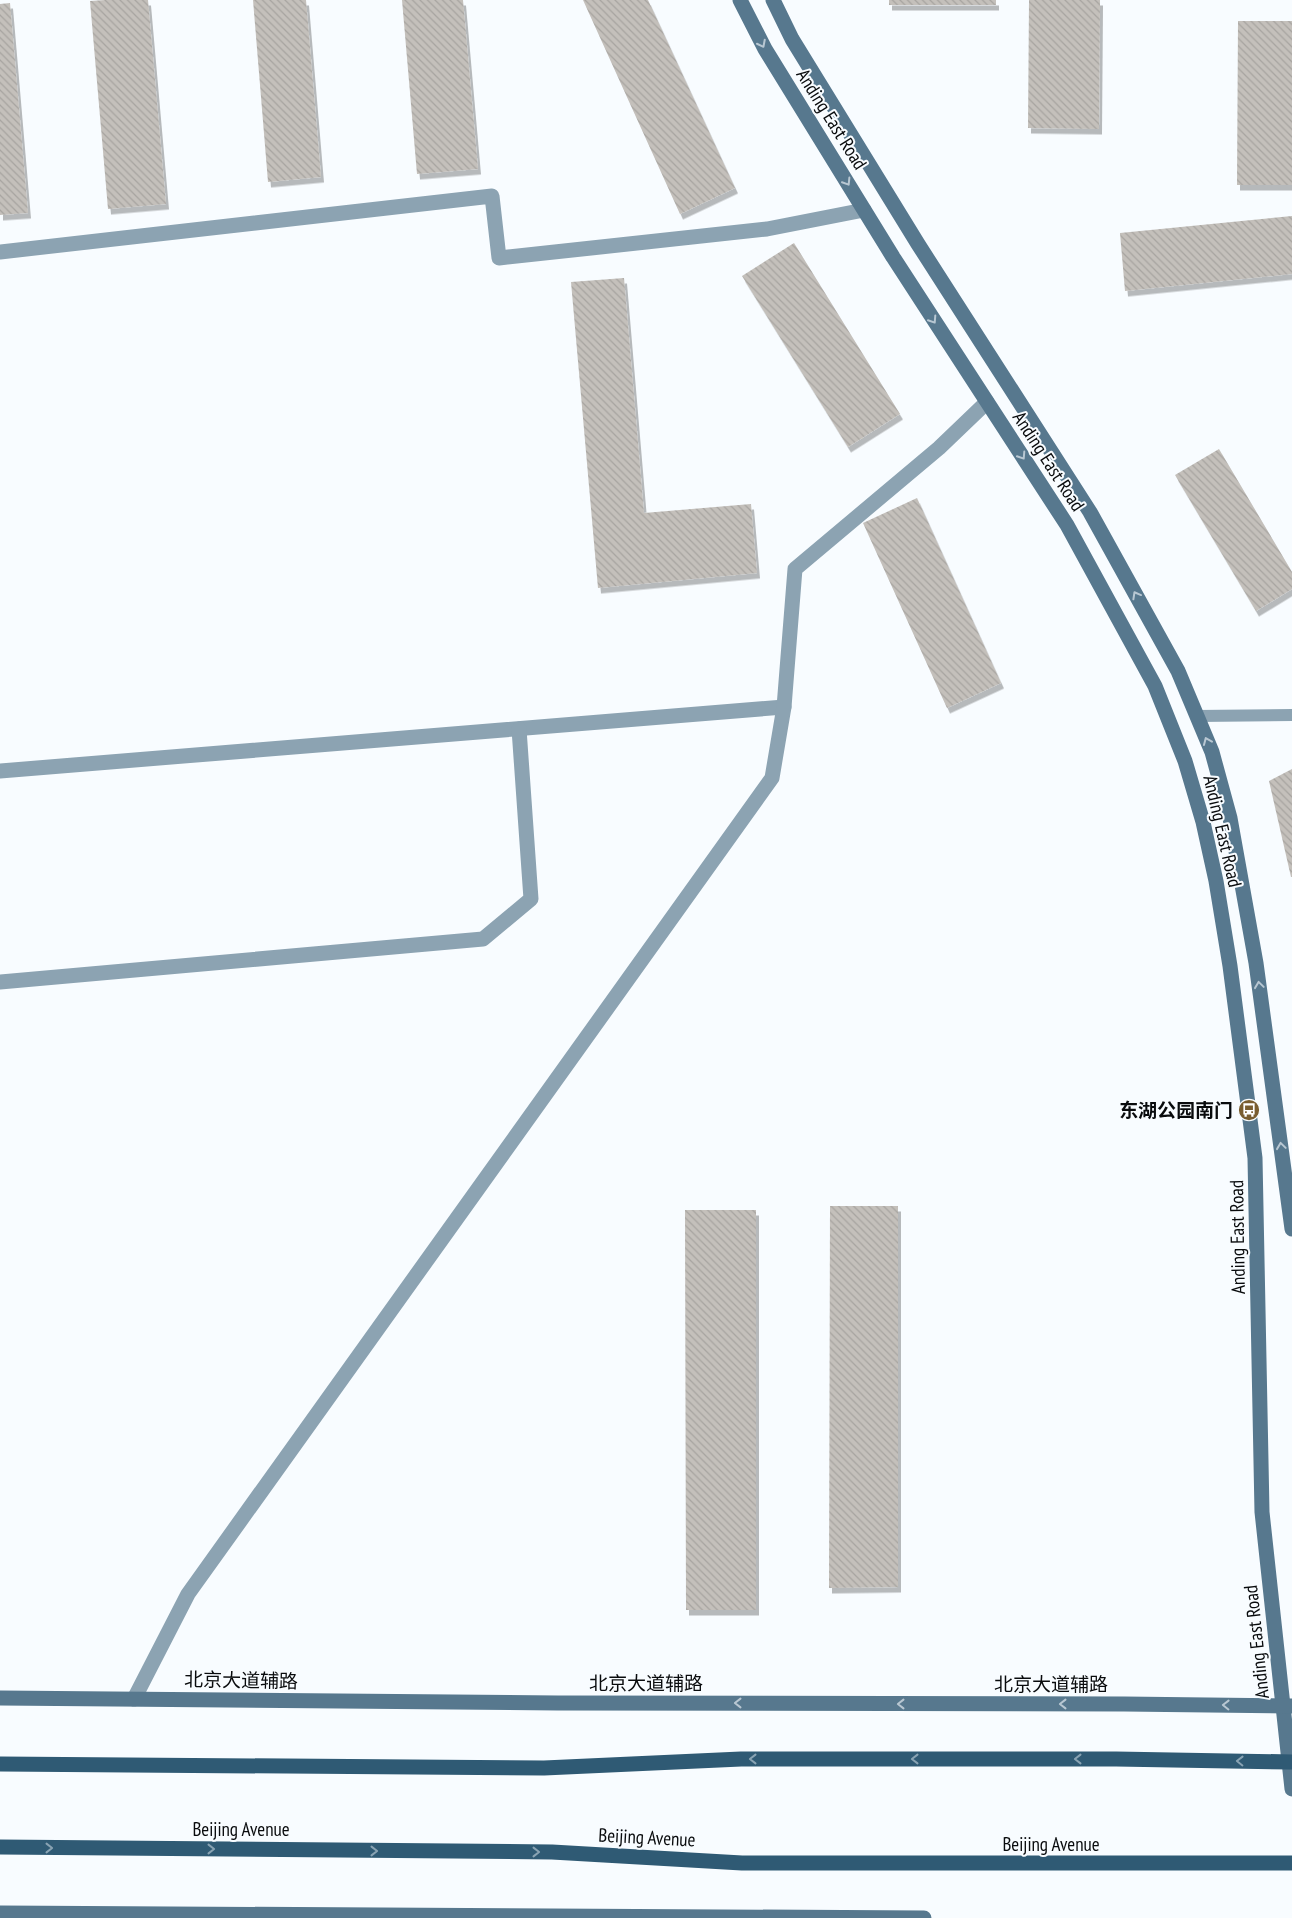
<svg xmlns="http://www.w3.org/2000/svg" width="1292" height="1918" font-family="'PT Sans Narrow','Noto Sans SC',sans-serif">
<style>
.building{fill:url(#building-back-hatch);filter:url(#shadow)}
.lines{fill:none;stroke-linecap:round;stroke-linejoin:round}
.lane{stroke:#8ca3b2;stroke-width:12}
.street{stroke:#8ca3b2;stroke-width:15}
.secondary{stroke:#57788e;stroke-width:15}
.primary{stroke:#2f5a74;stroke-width:15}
.oneway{stroke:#b8c7d2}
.oneway2{stroke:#89a3b3}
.labels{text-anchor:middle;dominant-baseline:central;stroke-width:4;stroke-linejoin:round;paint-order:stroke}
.street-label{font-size:19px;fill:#090b0d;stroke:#f8fcff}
.poi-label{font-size:19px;font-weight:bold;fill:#090b0d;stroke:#f8fcff;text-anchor:end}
</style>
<defs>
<pattern id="building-back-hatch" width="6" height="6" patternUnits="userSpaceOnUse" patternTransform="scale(1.25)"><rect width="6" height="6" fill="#c4c0bb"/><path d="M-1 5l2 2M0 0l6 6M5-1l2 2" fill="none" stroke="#a7a4a0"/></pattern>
<filter id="shadow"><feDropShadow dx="3" dy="5.5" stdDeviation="0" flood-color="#0004"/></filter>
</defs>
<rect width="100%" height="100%" fill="#f8fcff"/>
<!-- building -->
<g class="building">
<polygon points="105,0 148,0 166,204 108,209 90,1"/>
<polygon points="253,0 306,0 321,177 268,182"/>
<polygon points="402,0 463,0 478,169 417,174"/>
<polygon points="583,0 648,0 735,188 680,214"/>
<rect x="889" y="0" width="107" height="5"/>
<polygon points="1029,0 1100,0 1099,129 1028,128"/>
<polygon points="10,3 28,213 0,215 0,4"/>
<polygon points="1238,21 1292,21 1292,185 1237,185"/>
<polygon points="1292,216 1292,274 1125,291 1120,233"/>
<polygon points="794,243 900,414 848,447 742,276"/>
<polygon points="624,278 644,513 751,504 757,573 598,588 571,282"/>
<polygon points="1219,449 1292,572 1292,589 1256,611 1175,475"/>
<polygon points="917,498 1001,683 947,708 863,523"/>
<polygon points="1292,769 1292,877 1291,877 1269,781"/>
<polygon points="830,1206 898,1206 898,1587 829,1588"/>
<polygon points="685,1210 756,1210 756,1610 686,1610"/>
</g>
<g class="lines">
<!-- lane -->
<polyline class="lane" points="1197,716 1292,715"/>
<!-- street -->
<g class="street">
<polyline points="0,252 492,196 499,258 767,229 864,210"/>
<polyline points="0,771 784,707"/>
<polyline points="0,982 483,939 531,899 519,729"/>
<polyline points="134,1699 188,1594 772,778 784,707 795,569 939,448 987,402"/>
</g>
<!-- secondary -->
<g class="secondary">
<polyline points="740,0 765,49 893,257 1067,525 1155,686 1185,761 1203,822 1216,881 1230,966 1255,1158 1262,1512 1292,1789"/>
<polyline points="773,0 792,39 918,244 1090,512 1178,671 1212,752 1230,818 1256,963 1292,1229"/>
<polyline points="0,1698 558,1703 1124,1704 1291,1706"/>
<polyline points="0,1913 924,1918"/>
</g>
<!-- primary -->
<g class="primary">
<polyline points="0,1764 544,1768 741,1759 1116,1759 1292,1762"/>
<polyline points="0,1847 552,1852 742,1863 1292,1863"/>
</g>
</g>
<!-- one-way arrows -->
<defs><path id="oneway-chevron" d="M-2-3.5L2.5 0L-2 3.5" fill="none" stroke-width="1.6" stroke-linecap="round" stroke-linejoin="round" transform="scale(1.25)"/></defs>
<g class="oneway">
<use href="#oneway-chevron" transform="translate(762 44) rotate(63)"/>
<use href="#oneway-chevron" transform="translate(847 182) rotate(58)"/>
<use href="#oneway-chevron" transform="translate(933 320) rotate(57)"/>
<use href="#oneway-chevron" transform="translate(1022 456) rotate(57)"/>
<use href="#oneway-chevron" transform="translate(1136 595) rotate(-119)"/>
<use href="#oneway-chevron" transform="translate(1207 741) rotate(-113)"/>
<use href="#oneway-chevron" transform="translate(1259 985) rotate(-98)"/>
<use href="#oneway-chevron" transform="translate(1281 1146) rotate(-98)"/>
<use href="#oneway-chevron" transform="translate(738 1703) rotate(-180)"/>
<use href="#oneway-chevron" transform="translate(901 1704) rotate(-180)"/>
<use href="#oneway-chevron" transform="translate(1063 1704) rotate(-180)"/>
<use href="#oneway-chevron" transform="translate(1226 1705) rotate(-179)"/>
</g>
<g class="oneway2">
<use href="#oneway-chevron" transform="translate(753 1759) rotate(180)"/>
<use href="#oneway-chevron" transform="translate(915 1759) rotate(180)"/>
<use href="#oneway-chevron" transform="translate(1078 1759) rotate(180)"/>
<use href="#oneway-chevron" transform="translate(1240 1761) rotate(-179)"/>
<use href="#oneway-chevron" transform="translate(49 1848)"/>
<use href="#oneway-chevron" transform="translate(211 1849)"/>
<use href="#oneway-chevron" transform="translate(374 1851)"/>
<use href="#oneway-chevron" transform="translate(536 1852)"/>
</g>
<!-- icons -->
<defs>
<g id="bus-disc" transform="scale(1.125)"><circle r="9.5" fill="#795d30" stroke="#f8fcff"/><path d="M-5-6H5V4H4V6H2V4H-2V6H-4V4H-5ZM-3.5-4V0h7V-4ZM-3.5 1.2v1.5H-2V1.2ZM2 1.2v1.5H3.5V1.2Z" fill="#fff"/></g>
</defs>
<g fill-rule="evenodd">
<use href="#bus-disc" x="1249" y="1110"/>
</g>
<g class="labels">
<!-- street labels -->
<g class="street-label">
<text transform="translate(832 119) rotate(58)">Anding East Road</text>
<text transform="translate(1049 461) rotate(57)">Anding East Road</text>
<text transform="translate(1223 831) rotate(77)">Anding East Road</text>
<text transform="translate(1237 1237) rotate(-91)">Anding East Road</text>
<text transform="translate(1256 1642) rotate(-96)">Anding East Road</text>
<text transform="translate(241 1680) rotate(1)">北京大道辅路</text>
<text x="646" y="1683">北京大道辅路</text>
<text x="1051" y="1684">北京大道辅路</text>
<text x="241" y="1829">Beijing Avenue</text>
<text transform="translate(647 1837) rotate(3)">Beijing Avenue</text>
<text x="1051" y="1844">Beijing Avenue</text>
</g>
<!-- poi labels -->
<g class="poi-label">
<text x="1233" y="1110">东湖公园南门</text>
</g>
</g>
</svg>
